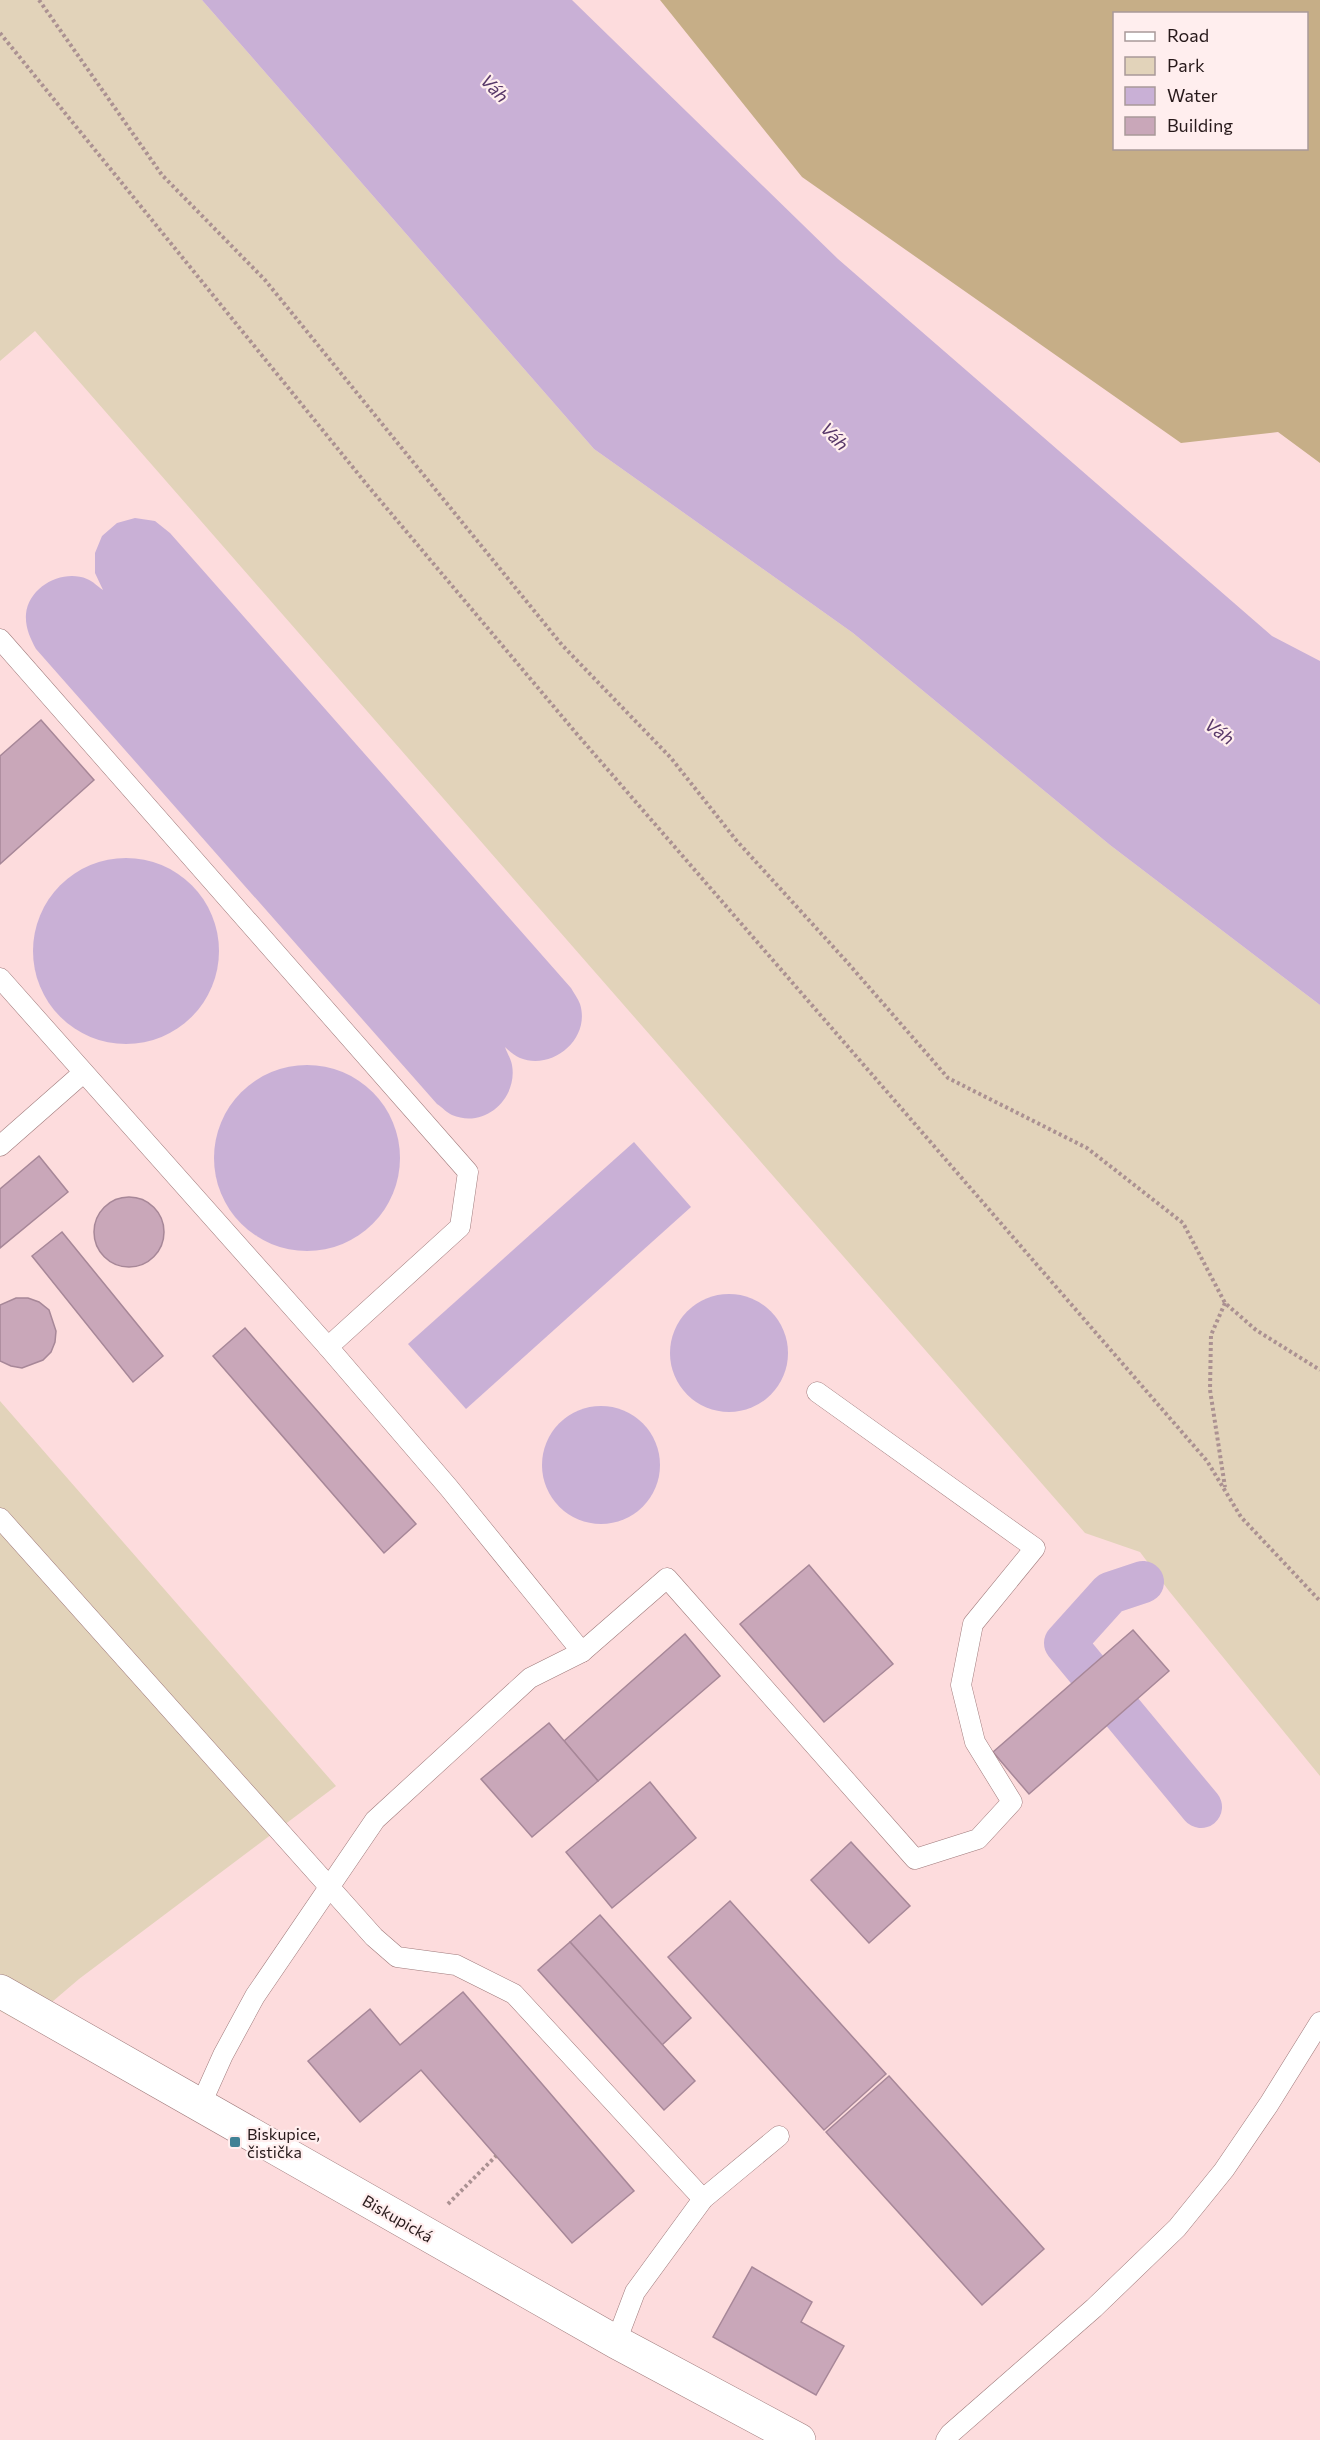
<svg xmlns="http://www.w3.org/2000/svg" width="1320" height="2440" font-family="Commissioner,sans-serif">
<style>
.green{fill:#e2d3ba}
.forest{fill:#c6ae87;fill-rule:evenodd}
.water{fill:#c9b0d6}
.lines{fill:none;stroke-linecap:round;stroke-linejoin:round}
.canal{stroke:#c9b0d6;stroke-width:42}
.building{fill:#c9a7b9;stroke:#a78798;stroke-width:1.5}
.service-casing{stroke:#9f7a7b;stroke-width:21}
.tertiary-casing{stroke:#9f7a7b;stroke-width:34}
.path{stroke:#ab9192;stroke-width:4;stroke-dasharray:3 3;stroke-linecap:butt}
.service{stroke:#fff;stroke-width:20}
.tertiary{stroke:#fff;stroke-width:33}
.poi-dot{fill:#418295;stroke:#fee;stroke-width:2}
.labels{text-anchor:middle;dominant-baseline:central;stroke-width:4.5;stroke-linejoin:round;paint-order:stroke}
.poi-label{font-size:16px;fill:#27191a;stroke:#fee;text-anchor:start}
.street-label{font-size:16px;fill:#27191a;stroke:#fee}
.water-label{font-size:18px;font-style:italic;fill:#583869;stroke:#fee}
</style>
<rect width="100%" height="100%" fill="#fddcdd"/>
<!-- green -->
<g class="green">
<polygon points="0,0 202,0 594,449 853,633 1110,845 1320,1005 1320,1776 1169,1591 1140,1552 1085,1533 35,331 0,361"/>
<polygon points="0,1401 336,1786 79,1979 25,2025 0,2011"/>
</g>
<!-- forest -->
<path class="forest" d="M660,0H1320V463L1278,432L1181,443L802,177ZM1114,14H1306V148H1114Z"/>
<!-- water -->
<g class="water">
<polygon points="202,0 572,0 838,259 1272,636 1320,661 1320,1005 1110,845 853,633 594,449"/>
<path d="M135,518L155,521L170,533L571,988C574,993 578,999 580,1004C591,1039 552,1071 520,1058C515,1056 509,1051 505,1047C507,1053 511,1059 512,1065C518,1098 485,1129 452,1115C447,1113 442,1107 437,1104L36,649C30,638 25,627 26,614C29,586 63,569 87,579C93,581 98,587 103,590L95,573V553L102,536L117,523Z"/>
<circle cx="126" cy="951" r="93"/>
<circle cx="307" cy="1158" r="93"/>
<polygon points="634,1142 691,1207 466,1409 408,1344"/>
<circle cx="729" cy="1353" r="59"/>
<circle cx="601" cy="1465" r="59"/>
</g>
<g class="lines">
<!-- canal -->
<polyline class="canal" points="1143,1582 1110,1593 1065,1643 1201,1807"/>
</g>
<!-- building -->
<g class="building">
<polygon points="41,720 94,780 0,864 0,756"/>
<polygon points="39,1156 68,1192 0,1248 0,1189"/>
<circle cx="129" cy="1232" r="35"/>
<polygon points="62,1232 163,1356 133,1382 32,1256"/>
<polygon points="16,1298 28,1298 39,1302 49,1310 56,1331 55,1342 51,1352 43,1360 22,1368 11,1366 0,1361 0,1305"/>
<polygon points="245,1328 416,1524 384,1553 213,1356"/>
<polygon points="809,1565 893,1664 824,1722 740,1624"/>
<polygon points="1133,1630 1169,1671 1029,1794 993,1752"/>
<polygon points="685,1634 720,1676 598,1781 564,1741"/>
<polygon points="549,1723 598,1781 532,1837 481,1779"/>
<polygon points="650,1782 696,1838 612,1908 566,1852"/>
<polygon points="851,1842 910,1906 869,1943 811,1880"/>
<polygon points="730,1901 886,2074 824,2130 668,1957"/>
<polygon points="600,1915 691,2018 662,2045 570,1942"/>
<polygon points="570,1942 695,2081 664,2110 538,1970"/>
<polygon points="463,1992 634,2191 572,2243 421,2070 360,2122 308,2061 370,2009 400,2045"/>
<polygon points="889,2076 1044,2249 982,2305 826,2132"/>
<polygon points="752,2267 812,2302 801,2322 844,2346 816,2395 713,2337"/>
</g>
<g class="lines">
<!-- service casing -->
<g class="service-casing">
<g id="service">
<polyline points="0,639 468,1172 460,1227 328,1347"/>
<polyline points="0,978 328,1347 449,1488 582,1652 530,1678 375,1820 255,1996 223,2055 201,2104"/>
<polyline points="0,1146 83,1073"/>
<polyline points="0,1518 374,1937 397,1957 456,1965 514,1994 703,2199"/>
<polyline points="582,1652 667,1578 915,1859 978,1839 1012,1802 975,1742 961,1685 973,1624 1035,1548 817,1392"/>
<polyline points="616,2342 635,2292 703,2199 779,2136"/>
<polyline points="946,2440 950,2434 1094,2308 1177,2228 1224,2170 1269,2104 1320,2022"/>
</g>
</g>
<!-- tertiary casing -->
<g class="tertiary-casing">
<polyline id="tertiary" points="0,1991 616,2342 799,2440"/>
</g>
<!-- path -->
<g class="path">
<polyline points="39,0 162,175 265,280 562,645 671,758 736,840 847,962 948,1078 1087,1148 1183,1223 1225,1303 1256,1330 1320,1370"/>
<polyline points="0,33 368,486 576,733 1207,1461 1241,1517 1320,1601"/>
<polyline points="1225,1303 1211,1335 1210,1390 1225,1487"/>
<polyline points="448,2204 496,2156"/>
</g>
<!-- service -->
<use href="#service" class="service"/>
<!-- tertiary -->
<use href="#tertiary" class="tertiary"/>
</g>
<!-- markers -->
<rect class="poi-dot" x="229" y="2136" width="12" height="12" rx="3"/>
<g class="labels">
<!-- poi labels -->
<g class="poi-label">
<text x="247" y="2133">Biskupice,<tspan x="247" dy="18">čistička</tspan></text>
</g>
<!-- street labels -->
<g class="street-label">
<text transform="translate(398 2218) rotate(30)">Biskupická</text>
</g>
<!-- water labels -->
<g class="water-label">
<text transform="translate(495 88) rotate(46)">Váh</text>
<text transform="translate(835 436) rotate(46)">Váh</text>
<text transform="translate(1220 731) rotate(36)">Váh</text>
</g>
</g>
<!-- legend -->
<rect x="1113" y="12" width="195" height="138" fill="#ffeeee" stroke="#a99999" stroke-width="1.5"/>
<rect x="1125" y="32" width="30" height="9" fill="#ffffff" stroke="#a99999" stroke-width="1.5"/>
<text x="1167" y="42" font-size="18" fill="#27191a">Road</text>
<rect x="1125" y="57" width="30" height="18" fill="#e2d3ba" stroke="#a99999" stroke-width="1.5"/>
<text x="1167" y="72" font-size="18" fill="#27191a">Park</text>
<rect x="1125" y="87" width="30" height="18" fill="#c9b0d6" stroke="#a99999" stroke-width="1.5"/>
<text x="1167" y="102" font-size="18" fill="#27191a">Water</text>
<rect x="1125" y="117" width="30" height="18" fill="#c9a7b9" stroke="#a99999" stroke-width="1.5"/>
<text x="1167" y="132" font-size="18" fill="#27191a">Building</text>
</svg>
